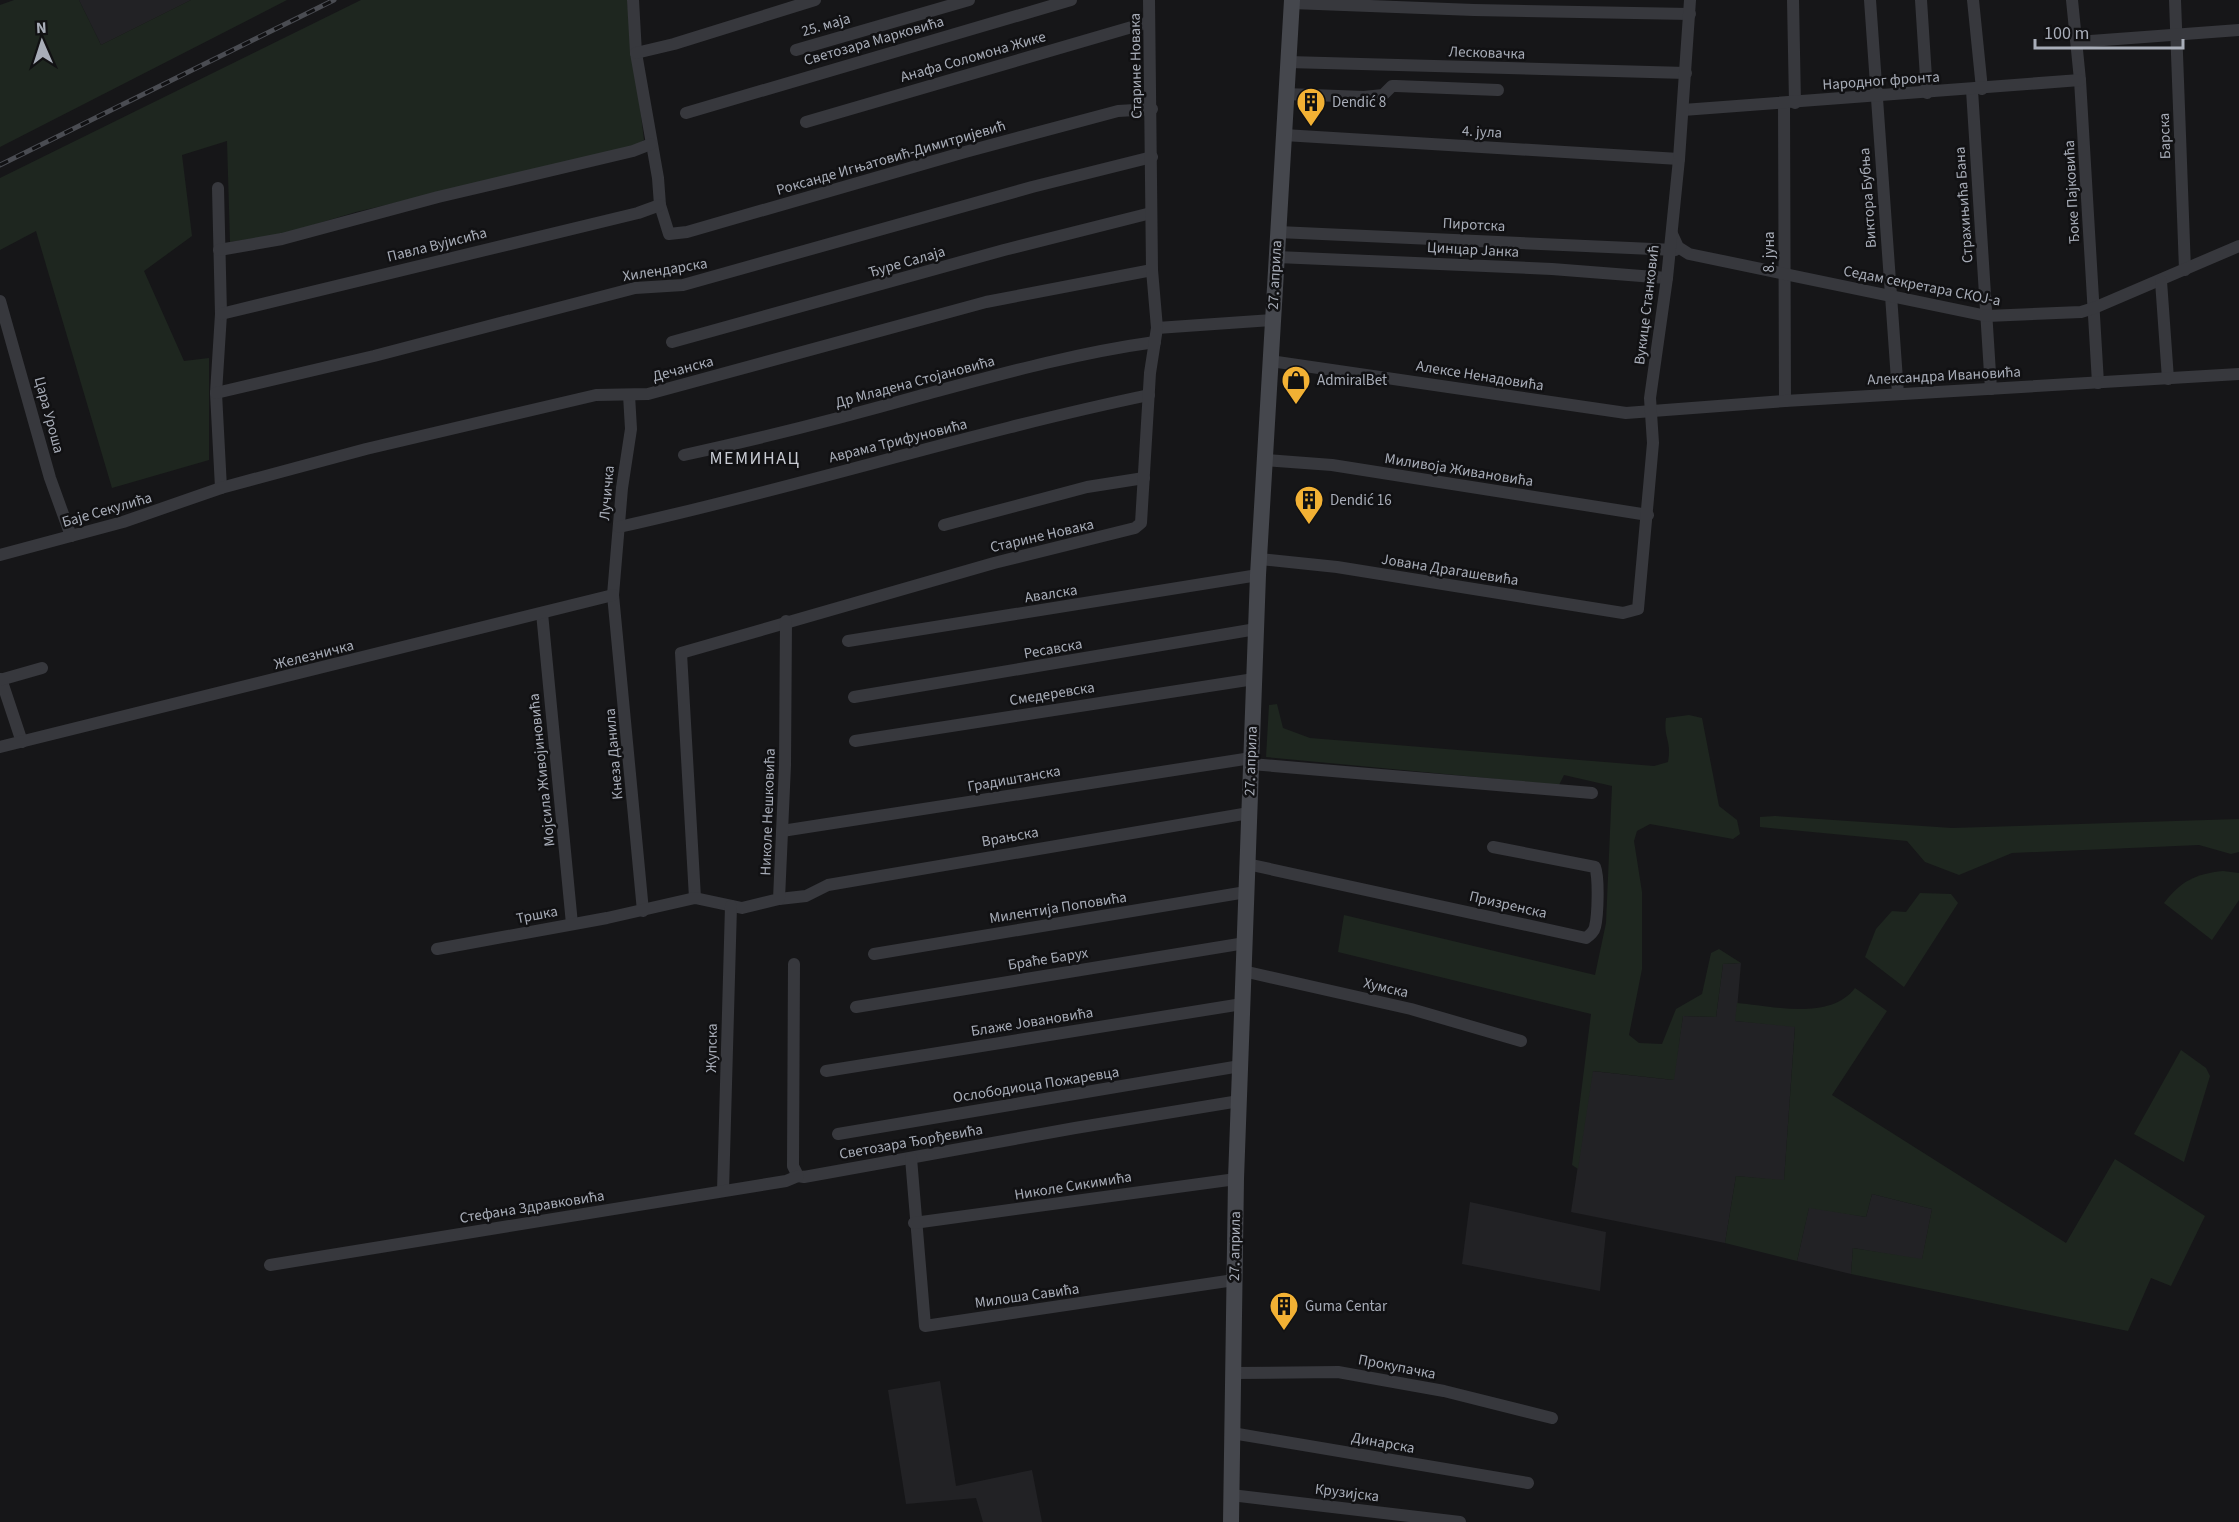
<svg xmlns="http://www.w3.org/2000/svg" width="2239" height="1522" font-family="'Source Sans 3',sans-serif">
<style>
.built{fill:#222225}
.green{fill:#1e261f}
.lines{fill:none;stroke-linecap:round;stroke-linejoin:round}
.street{stroke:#37383d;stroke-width:12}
.secondary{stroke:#45474d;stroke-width:16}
.rail-casing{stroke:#4a4c52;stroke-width:5}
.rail{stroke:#111113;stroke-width:3;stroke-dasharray:9;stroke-linecap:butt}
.labels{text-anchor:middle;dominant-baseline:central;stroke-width:5;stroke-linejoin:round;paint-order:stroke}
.street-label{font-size:15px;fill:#a8adb8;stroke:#111113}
.poi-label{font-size:15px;fill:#a8adb8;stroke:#111113;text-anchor:start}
.quarter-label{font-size:18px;letter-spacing:1.5px;fill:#c9ccd4;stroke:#111113}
</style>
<rect width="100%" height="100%" fill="#161618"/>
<!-- built -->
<g class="built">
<polygon points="79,0 191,0 101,45"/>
<polygon points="1741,963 1736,1021 1795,1026 1784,1181 1736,1176 1725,1243 1571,1212 1592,1071 1673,1080 1683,1016 1716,1017 1723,964"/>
<polygon points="1872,1194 1932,1209 1922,1260 1853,1248 1851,1274 1797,1261 1809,1207 1866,1217"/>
<polygon points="1470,1202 1606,1232 1600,1291 1462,1264"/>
<polygon points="940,1381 956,1486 1032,1470 1042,1522 983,1522 976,1498 906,1504 888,1390"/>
</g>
<!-- green -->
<g class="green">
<polygon points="14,0 79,0 101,45 191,0 287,0 0,147 0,5"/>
<polygon points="361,0 627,0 644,140 634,147 356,212 283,234 230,242 227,141 182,155 192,236 144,271 184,361 209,358 209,460 112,488 36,231 0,250 0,178"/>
<path d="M1277,704L1283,728L1310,738L1654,766L1668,762C1672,740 1663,738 1666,718L1689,715L1702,718L1719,806L1737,820L1740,834L1733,839L1650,824L1637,831L1634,841L1642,892V969L1629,1035L1639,1043L1662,1044L1676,1009L1702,994L1711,953L1719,949L1741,963L1723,964L1716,1017L1683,1016L1674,1080L1593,1071L1578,1169L1572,1165L1591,1014L1338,952L1344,915L1595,975L1606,923L1612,786L1564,775L1559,785L1266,757L1269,705Z"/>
<polygon points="1775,816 1952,828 2239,819 2239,852 2231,854 2199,845 2012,853 1959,875 1925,862 1907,841 1760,827 1760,817"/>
<path d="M2223,871L2239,873V900L2212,940L2164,903C2181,881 2195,874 2223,871Z"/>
<polygon points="1920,893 1951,894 1958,903 1904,987 1865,957 1876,929 1892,911 1906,912"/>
<path d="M1855,988L1887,1011L1832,1095L2066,1243L2115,1159L2205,1216L2171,1286L2151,1278L2128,1331L1851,1274L1853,1248L1922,1259L1932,1209L1872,1194L1866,1217L1809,1208L1797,1261L1725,1243L1736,1176L1784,1180L1795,1027L1735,1021L1737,1003C1773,1006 1830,1021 1855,988Z"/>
<polygon points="2181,1050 2206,1068 2210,1076 2184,1162 2134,1134"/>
</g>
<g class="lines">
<!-- street -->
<g class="street">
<polyline points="633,0 636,53 658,178 660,205 669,234 687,232 965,152 1118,111 1152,109"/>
<polyline points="1793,0 1795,103"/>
<polyline points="1870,0 1898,394"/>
<polyline points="1921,0 1927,93"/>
<polyline points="1973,0 1982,89"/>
<polyline points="2072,0 2080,80 2098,383"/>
<polyline points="2175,0 2185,270"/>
<polyline points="1292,3 1474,10 1690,14"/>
<polyline points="2077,42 2239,30"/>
<polyline points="796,50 969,0"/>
<polyline points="636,53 674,44 815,0"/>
<polyline points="1288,62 1686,73"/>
<polyline points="1972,90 1991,389"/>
<polyline points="1286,94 1364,97 1383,95 1392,86 1396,86 1498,90"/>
<polyline points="1784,103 1785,401"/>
<polyline points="1683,110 2080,80"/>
<polyline points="686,113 1071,0"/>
<polyline points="806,122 1149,22"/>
<polyline points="1284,135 1679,159"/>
<polyline points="218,188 221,314 216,393 221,488"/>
<polyline points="1278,232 1675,250"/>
<polyline points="1672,234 1678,247 1689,254 1987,316 2081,312 2094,308 2239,246"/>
<polyline points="219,250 282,239 438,197 633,151 651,144"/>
<polyline points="1277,257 1552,269 1667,278"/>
<polyline points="2161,281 2168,379"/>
<polyline points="0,301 50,478 71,536"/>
<polyline points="221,314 638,213 660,205"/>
<polyline points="1157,328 1273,320"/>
<polyline points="672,342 1004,250 1151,213"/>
<polyline points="1270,361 1626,413 1785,401 2239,374"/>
<polyline points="216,393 374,356 635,288 683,285 1032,187 1152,157"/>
<polyline points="629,395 631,429 622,488 613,595 643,911"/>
<path d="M684,455C763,438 841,418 919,396C997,375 1075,353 1155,342"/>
<polyline points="1265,460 1332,465 1648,515"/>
<polyline points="944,525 1087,487 1144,478"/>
<path d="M619,527C797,488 971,432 1149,395"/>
<polyline points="0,555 123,522 221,488 366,449 596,395 648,394 986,302 1152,270"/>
<polyline points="1260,559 1337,567 1623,613 1638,609 1653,443 1650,398 1667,278 1679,159 1690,0"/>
<polyline points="542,613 572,924"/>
<polyline points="848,641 1258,575"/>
<polyline points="1,679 22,742"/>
<polyline points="0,680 42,668"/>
<polyline points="854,697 1256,629"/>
<polyline points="855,741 1254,679"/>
<polyline points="0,747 613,595"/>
<polyline points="1251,764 1592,793"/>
<polyline points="782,831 1251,758"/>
<path d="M1247,864L1586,938C1590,935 1594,932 1595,927C1598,915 1599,877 1595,867L1493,847"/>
<polyline points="695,898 681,653 994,563 1135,528 1141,523 1150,373 1157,328 1152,270 1149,0"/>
<polyline points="779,899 806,896 828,885 1249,813"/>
<polyline points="437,949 607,918 695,898 742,908 779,899 785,765 786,621"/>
<polyline points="874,954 1246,892"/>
<polyline points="794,964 793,1166 798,1176 804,1177 1075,1128 1239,1101"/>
<polyline points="1243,971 1411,1009 1521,1041"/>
<polyline points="856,1007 1245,943"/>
<polyline points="826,1071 1242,1004"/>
<polyline points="838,1134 1240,1066"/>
<polyline points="911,1158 925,1326 1234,1280"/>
<polyline points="723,1191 731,906"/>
<polyline points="914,1223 1236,1179"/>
<polyline points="270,1265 786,1181 798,1176"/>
<polyline points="1233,1373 1338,1372 1444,1391 1552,1418"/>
<polyline points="1232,1433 1528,1483"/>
<polyline points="1231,1495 1460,1522"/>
</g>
<!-- secondary -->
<polyline class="secondary" points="1231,1522 1236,1179 1258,575 1292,0"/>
<!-- rail casing -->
<g class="rail-casing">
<polyline id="rail" points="0,165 334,0"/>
</g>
<!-- rail -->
<use href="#rail" class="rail"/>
</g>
<!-- icons -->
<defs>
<g id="building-pin" transform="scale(1.5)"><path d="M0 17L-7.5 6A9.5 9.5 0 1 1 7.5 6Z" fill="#f2b134" stroke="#111113"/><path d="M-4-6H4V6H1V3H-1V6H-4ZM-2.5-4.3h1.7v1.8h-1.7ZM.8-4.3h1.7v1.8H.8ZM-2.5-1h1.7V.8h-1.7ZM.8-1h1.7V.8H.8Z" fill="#111"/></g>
<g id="shop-pin" transform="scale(1.5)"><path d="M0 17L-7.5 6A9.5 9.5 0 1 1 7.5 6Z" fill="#f2b134" stroke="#111113"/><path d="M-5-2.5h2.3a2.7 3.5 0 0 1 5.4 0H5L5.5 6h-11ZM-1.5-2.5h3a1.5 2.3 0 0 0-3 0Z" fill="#111"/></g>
</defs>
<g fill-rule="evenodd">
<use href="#building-pin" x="1311" y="102"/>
<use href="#shop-pin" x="1296" y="380"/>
<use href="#building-pin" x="1309" y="500"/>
<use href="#building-pin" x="1284" y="1306"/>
</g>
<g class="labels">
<!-- street labels -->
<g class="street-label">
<text transform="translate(826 25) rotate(-16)">25. маја</text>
<text transform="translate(874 41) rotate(-16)">Светозара Марковића</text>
<text transform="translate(1487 53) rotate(2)">Лесковачка</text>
<text transform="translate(973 57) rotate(-16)">Анафа Соломона Жике</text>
<text transform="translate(1136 66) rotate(-91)">Старине Новака</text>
<text transform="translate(1881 81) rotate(-4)">Народног фронта</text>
<text transform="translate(1482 132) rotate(3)">4. јула</text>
<text transform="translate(2165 136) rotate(-92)">Барска</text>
<text transform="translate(891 158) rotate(-16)">Роксанде Игњатовић-Димитријевић</text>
<text transform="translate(2072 192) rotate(-93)">Ђоке Пајковића</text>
<text transform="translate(1868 198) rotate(-94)">Виктора Бубња</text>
<text transform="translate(1964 205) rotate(-94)">Страхињића Бана</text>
<text transform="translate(1474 225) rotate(3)">Пиротска</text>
<text transform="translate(437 245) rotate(-14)">Павла Вујисића</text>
<text transform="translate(1473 250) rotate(3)">Цинцар Јанка</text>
<text transform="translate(1769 252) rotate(-90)">8. јуна</text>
<text transform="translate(907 262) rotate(-16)">Ђуре Салаја</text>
<text transform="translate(665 270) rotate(-9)">Хилендарска</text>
<text transform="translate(1275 275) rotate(-87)">27. априла</text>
<text transform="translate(1922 286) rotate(11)">Седам секретара СКОЈ-а</text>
<text transform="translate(1647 305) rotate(-83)">Вукице Станковић</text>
<text transform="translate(683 369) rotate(-15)">Дечанска</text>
<text transform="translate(1480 376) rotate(9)">Алексе Ненадовића</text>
<text transform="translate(1944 376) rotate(-3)">Александра Ивановића</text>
<text transform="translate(915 382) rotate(-15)">Др Младена Стојановића</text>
<text transform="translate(49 415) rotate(75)">Цара Уроша</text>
<text transform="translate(898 441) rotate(-14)">Аврама Трифуновића</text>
<text transform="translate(1459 470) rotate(9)">Миливоја Живановића</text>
<text transform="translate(607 493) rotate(-85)">Лучичка</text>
<text transform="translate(107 510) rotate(-16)">Баје Секулића</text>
<text transform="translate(1042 536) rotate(-13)">Старине Новака</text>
<text transform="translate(1450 570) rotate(9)">Јована Драгашевића</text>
<text transform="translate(1051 594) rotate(-9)">Авалска</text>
<text transform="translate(1053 649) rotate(-10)">Ресавска</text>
<text transform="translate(314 655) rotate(-14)">Железничка</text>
<text transform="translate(1052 694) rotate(-9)">Смедеревска</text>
<text transform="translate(614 754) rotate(-95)">Кнеза Данила</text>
<text transform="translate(1251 761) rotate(-88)">27. априла</text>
<text transform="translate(542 770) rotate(-96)">Мојсила Живојиновића</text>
<text transform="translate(1014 779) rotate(-10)">Градиштанска</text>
<text transform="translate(768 812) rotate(-88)">Николе Нешковића</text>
<text transform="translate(1010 837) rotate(-10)">Врањска</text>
<text transform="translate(1508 905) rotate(13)">Призренска</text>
<text transform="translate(1058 908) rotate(-9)">Милентија Поповића</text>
<text transform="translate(537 915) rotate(-11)">Тршка</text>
<text transform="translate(1048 959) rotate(-9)">Браће Барух</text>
<text transform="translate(1386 988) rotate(13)">Хумска</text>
<text transform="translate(1032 1022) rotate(-9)">Блаже Јовановића</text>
<text transform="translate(712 1048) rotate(-89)">Жупска</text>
<text transform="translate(1036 1085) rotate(-9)">Ослободиоца Пожаревца</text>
<text transform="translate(911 1142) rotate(-10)">Светозара Ђорђевића</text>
<text transform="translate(1073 1186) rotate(-9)">Николе Сикимића</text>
<text transform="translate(532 1207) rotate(-9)">Стефана Здравковића</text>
<text transform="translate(1235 1246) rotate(-89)">27. априла</text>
<text transform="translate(1027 1296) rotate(-8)">Милоша Савића</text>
<text transform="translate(1397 1367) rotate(11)">Прокупачка</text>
<text transform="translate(1383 1443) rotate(10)">Динарска</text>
<text transform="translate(1347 1493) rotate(7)">Крузијска</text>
</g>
<!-- poi labels -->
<g class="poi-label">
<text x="1332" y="102">Dendić 8</text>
<text x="1317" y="380">AdmiralBet</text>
<text x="1330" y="500">Dendić 16</text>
<text x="1305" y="1306">Guma Centar</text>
</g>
<!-- quarter labels -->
<g class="quarter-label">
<text x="755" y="458">МЕМИНАЦ</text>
</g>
</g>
<!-- north arrow -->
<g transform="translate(42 42) rotate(357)" stroke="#111113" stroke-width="4.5" paint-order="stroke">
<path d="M0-4.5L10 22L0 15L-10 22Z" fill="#a8adb8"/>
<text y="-9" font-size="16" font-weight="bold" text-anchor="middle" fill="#a8adb8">N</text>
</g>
<!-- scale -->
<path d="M2035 39v9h148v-9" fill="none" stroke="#a8adb8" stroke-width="3"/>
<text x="2044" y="39" font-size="18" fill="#a8adb8" stroke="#111113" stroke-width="4.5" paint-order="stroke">100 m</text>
</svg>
